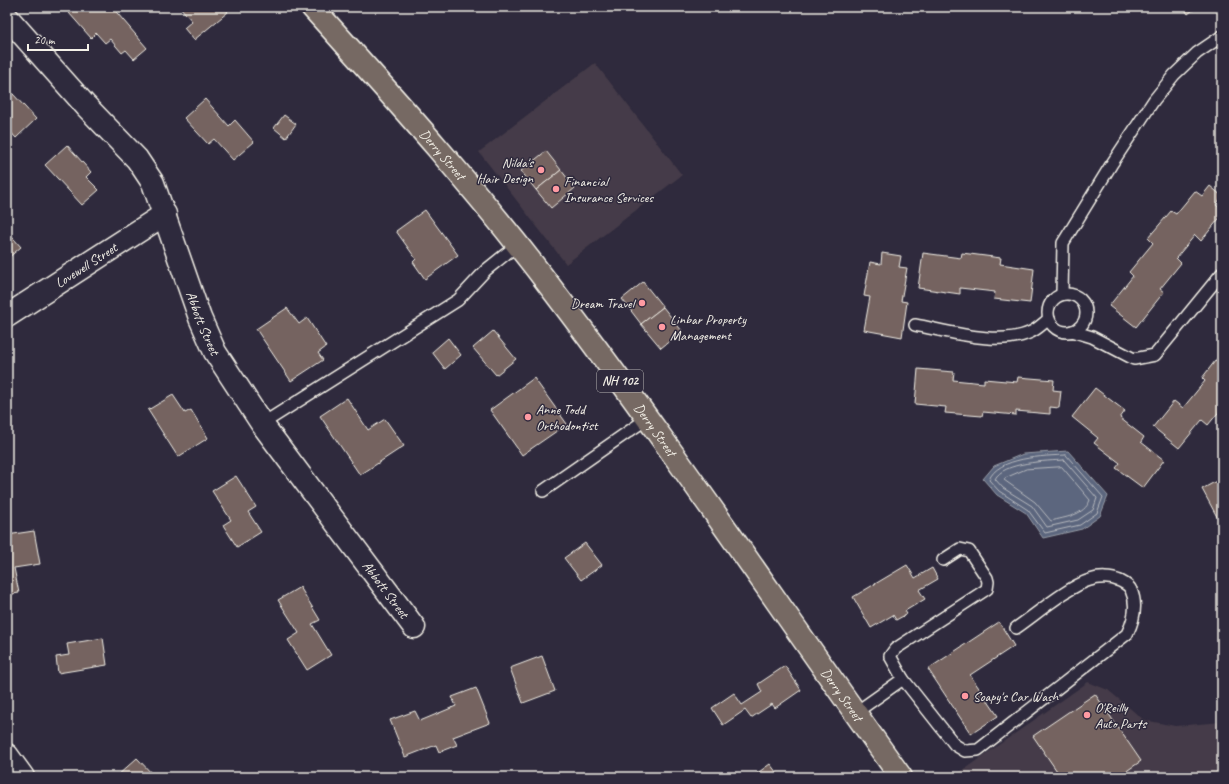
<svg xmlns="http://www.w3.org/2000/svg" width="1229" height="784" font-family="Caveat,sans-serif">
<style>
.built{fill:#443b48}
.water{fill:#5b667e;stroke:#989ea8}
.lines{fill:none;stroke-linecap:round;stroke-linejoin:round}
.shore{stroke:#b7b9be;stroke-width:1}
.building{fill:#746360;stroke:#f4f1e8}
.lane-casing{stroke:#f4f1e8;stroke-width:14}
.street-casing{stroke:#f4f1e8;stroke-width:25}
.primary-casing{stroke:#f4f1e8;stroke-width:25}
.lane{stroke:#2f2a3d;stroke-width:11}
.street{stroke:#2f2a3d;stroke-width:22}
.primary{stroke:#766964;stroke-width:22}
.poi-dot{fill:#ff9aa2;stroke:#2f2a3d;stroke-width:1.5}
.labels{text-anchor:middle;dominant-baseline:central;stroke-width:3;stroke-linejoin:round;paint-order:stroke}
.shield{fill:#2f2a3d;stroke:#b9b5b5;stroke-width:1}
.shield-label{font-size:13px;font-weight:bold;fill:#f4f1e8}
.street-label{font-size:14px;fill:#f4f1e8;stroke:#2f2a3d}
.poi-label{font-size:14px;fill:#f4f1e8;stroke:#2f2a3d;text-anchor:start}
</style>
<rect width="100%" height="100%" fill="#2f2a3d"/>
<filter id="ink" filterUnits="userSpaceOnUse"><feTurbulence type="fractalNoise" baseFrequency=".025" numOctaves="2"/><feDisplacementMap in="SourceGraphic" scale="8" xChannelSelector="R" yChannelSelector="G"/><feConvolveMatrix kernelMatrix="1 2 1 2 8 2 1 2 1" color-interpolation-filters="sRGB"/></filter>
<g filter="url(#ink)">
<!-- built -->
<g class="built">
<polygon points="595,63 682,175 566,264 479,152"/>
<polygon points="1088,682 1108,690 1144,720 1175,726 1222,722 1222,777 953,777"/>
</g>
<!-- water -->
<polygon class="water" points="1068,451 1108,496 1100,516 1082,529 1043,538 1026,513 997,495 983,479 994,466 1023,454"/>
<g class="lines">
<!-- shore -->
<g class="shore">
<path d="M1066,455L1103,497L1097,513L1080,525L1045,533L1028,510L999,491L989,480C997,457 1045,456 1066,455Z"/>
<path d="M1064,460L1097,498L1093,510L1078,520L1047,527L1032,506L1003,488L995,479C1003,462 1047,461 1064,460Z"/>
<path d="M1062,467L1090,500C1084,516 1065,517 1051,521L1035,502L1004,480L1005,478L1026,469Z"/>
</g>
</g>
<!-- building -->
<g class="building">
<polygon points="76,7 112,7 147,48 134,59 126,50 122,53 110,39 105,43 96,33 91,38 69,13"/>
<polygon points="180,7 224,7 228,12 194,40 184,28 192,21"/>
<polygon points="1183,7 1197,7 1188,14"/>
<polygon points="13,94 36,119 16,138 7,128 7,99"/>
<polygon points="205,99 229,126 235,120 254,142 233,160 214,139 208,144 184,118"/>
<polygon points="284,115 296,124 286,138 274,128"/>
<polygon points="67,145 91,172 86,177 99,190 82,205 45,165"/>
<polygon points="546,151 561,170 536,190 521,171"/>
<polygon points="561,170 575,188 551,208 536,190"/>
<polygon points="1210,186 1222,196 1216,205 1222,210 1222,215 1201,241 1195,235 1176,258 1181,263 1160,289 1164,292 1136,327 1109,306 1133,276 1129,272 1153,243 1148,238 1171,211 1176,214 1195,191 1202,196"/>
<polygon points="425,210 458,255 425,279 413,262 416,259 396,231"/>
<polygon points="7,231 21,247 7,259"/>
<polygon points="882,253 901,256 899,267 907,268 901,301 907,302 902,337 864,330 870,297 864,296 870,262 881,264"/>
<polygon points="923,253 961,258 962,253 1001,258 1000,264 1034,269 1030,303 994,299 995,292 960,288 960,294 918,288"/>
<polygon points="643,282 663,307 641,324 622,299"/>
<polygon points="663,307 682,331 661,348 641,324"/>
<polygon points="287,308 299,324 307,318 326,347 318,353 323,360 291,381 256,329"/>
<polygon points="493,331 516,359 496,375 473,348"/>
<polygon points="448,338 461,355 445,369 432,352"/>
<polygon points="1222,352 1222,408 1208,425 1202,420 1179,448 1153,427 1174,401 1183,408 1205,381 1202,378"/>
<polygon points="918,369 954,372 953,380 984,383 984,379 1017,382 1018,377 1054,380 1053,390 1061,391 1059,408 1050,407 1050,414 1016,411 1016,415 983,412 982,416 945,413 946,407 915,404"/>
<polygon points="534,378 567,424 522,455 490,410"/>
<polygon points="1095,388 1125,411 1120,418 1144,437 1141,442 1164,460 1143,488 1116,468 1120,463 1094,443 1098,438 1072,417"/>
<polygon points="173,395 185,413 191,410 208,438 178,457 148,410"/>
<polygon points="347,398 368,430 385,419 404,446 360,475 320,416"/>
<polygon points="236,476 256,507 248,512 261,532 237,547 223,525 231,520 212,491"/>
<polygon points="1222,478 1222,526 1202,489"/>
<polygon points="34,531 40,564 14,568 19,593 7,595 7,535"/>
<polygon points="585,543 602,565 581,580 564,558"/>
<polygon points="907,565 915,578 932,568 938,579 919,590 925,599 905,611 907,614 896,620 893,615 871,628 853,597"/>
<polygon points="300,587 320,620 312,624 331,655 307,670 288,640 299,633 278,600"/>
<polygon points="999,622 1014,646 970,675 998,716 971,734 928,669"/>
<polygon points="103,638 107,665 58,673 56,657 69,655 67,644"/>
<polygon points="542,656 555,691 523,703 510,668"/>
<polygon points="785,666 801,690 775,708 772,704 751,718 745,710 723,725 712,708 734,693 742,705 762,692 758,684"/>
<polygon points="476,688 490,723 453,737 457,745 439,752 436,745 405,757 390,720 415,711 420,721 456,706 452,697"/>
<polygon points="1095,694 1141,761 1118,777 1061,777 1033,736"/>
<polygon points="137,758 155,777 117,776"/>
<polygon points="770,764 780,777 752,777"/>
</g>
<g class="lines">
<!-- lane casing -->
<g class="lane-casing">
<g id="lane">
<polyline points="1062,294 1063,243 1111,165 1154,100 1174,75 1197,53 1222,36"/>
<circle cx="1067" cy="313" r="19"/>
<path d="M915,325C948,331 1000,347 1031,332C1038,329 1043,323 1049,319"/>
<polyline points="1072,331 1092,337 1134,359 1155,355 1222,273"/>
<polyline points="262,424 458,300 486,270 517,245"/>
<polyline points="543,491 648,418"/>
<path d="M903,679L955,745L965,751L978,750L1127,634C1134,620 1138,605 1131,590C1129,585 1124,583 1120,581C1111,577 1099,577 1090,580C1069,586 1035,615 1016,628"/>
<polyline points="855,713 903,679 890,656 895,649 987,589 988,582 987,578 969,551 960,549 943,560"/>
</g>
</g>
<!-- street casing -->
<g class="street-casing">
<g id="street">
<path id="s1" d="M7,17L86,106L137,159L153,183L200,318L215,352L262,424L414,627"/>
<path id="s2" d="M7,316L165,214"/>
<polyline points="7,755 23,777"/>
</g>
</g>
<!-- primary casing -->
<g class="primary-casing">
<g id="primary">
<path id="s3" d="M312,7C396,100 480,193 555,293C675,451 785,616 901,777"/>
</g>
</g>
<!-- lane -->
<use href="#lane" class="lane"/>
<!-- street -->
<use href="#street" class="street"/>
<!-- primary -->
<use href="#primary" class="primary"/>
</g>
</g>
<!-- markers -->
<g class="poi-dot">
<circle cx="541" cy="170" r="4"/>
<circle cx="556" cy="189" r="4"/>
<circle cx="642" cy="303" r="4"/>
<circle cx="662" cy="327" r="4"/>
<circle cx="528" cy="417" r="4"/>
<circle cx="965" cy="696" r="4"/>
<circle cx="1087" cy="715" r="4"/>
</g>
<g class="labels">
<!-- shield labels -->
<rect class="shield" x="597" y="370" width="46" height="22" rx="3"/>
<g class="shield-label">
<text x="620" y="381">NH 102</text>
</g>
<!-- street labels -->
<g class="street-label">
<text stroke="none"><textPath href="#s3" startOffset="197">Derry Street</textPath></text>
<text stroke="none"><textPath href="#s2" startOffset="94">Lovewell Street</textPath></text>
<text stroke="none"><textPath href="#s1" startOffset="370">Abbott Street</textPath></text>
<text stroke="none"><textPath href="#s3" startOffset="545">Derry Street</textPath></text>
<text stroke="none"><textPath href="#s1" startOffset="694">Abbott Street</textPath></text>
<text stroke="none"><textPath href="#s3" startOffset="869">Derry Street</textPath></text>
</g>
<!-- poi labels -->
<g class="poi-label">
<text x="533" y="162" text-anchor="end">Nilda's<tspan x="533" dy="16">Hair Design</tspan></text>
<text x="564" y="181">Financial<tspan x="564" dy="16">Insurance Services</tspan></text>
<text x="634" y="303" text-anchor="end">Dream Travel</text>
<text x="670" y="319">Linbar Property<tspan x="670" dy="16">Management</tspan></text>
<text x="536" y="409">Anne Todd<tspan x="536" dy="16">Orthodontist</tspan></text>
<text x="973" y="696">Soapy's Car Wash</text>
<text x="1095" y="707">O'Reilly<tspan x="1095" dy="16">Auto Parts</tspan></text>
</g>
</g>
<!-- margin -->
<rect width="1229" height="784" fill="none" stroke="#2f2a3d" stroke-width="24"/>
<rect x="12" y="12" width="1205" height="760" fill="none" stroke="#f4f1e8" stroke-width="1.5" filter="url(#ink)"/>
<!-- scale -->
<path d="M28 44v6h60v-6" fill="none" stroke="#f4f1e8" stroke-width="2"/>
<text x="34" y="44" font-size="12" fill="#f4f1e8" stroke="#2f2a3d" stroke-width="3" paint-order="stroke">20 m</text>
</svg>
